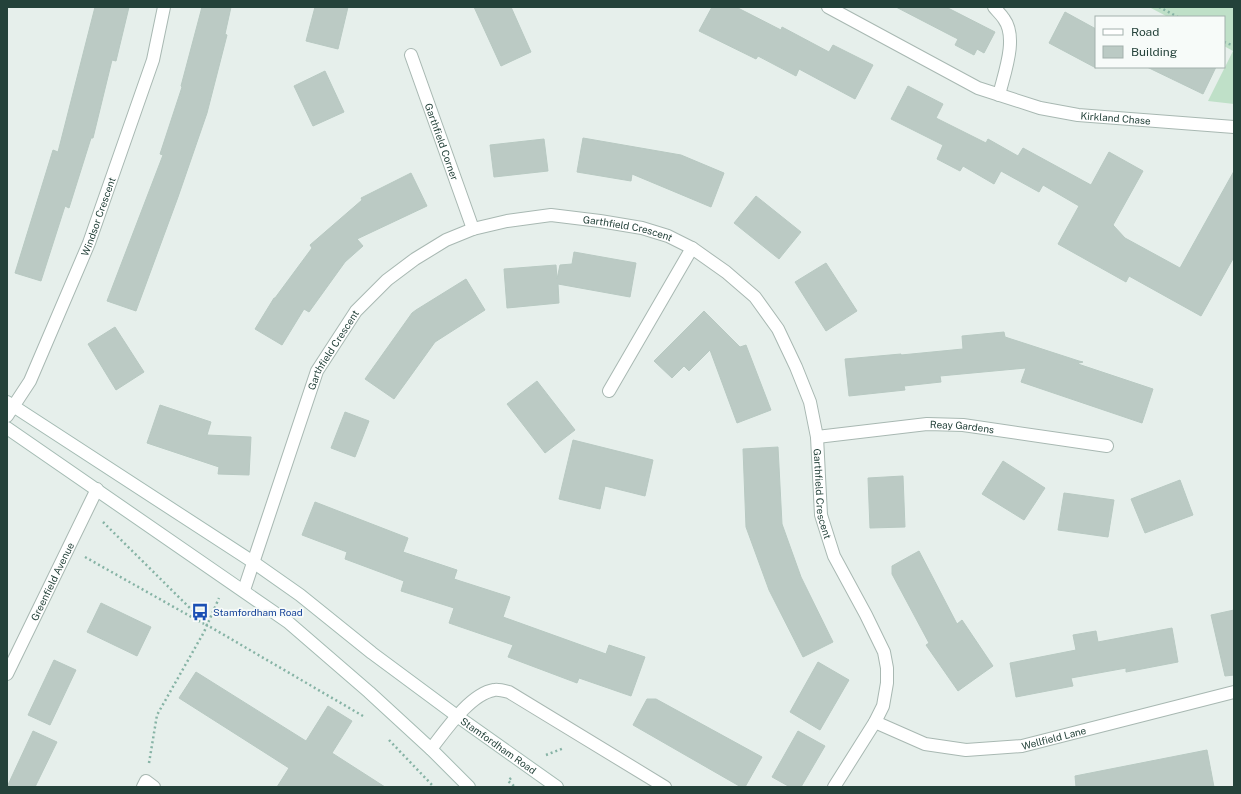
<svg xmlns="http://www.w3.org/2000/svg" width="1241" height="794" font-family="'Public Sans',sans-serif">
<style>
.green{fill:#bfe0c8}
.building{fill:#bbcac4;stroke:#b8c9c2}
.lines{fill:none;stroke-linecap:round;stroke-linejoin:round}
.minor-casing{stroke:#a8b8b2;stroke-width:14}
.secondary-casing{stroke:#a4bbb3;stroke-width:14}
.path{stroke:#86b3a5;stroke-width:2.5;stroke-dasharray:2 3;stroke-linecap:butt}
.minor{stroke:#fff;stroke-width:12}
.secondary{stroke:#fff;stroke-width:12}
.labels{text-anchor:middle;dominant-baseline:central;stroke-width:3.5;stroke-linejoin:round;paint-order:stroke}
.street-label{font-size:10px;fill:#24423a;stroke:#f7fbf9}
.transit-label{font-size:10px;fill:#164399;stroke:#f7fbf9;text-anchor:start}
</style>
<rect width="100%" height="100%" fill="#e6efeb"/>
<!-- green -->
<polygon class="green" points="1149,7 1234,7 1234,104 1208,101 1233,51 1224,46 1224,17 1168,17"/>
<!-- building -->
<g class="building">
<polygon points="95,7 129,7 116,61 112,60 93,138 91,138 69,208 65,206 41,281 15,273 53,150 58,152"/>
<polygon points="202,7 231,7 225,34 227,35 207,113 178,197 136,311 107,301 163,155 160,154 182,87 181,86"/>
<polygon points="315,7 348,7 338,49 306,41"/>
<polygon points="474,7 511,7 531,52 501,66"/>
<polygon points="712,7 736,7 781,30 782,27 829,52 833,45 873,65 855,99 799,69 796,76 758,56 756,59 699,31"/>
<polygon points="896,7 946,7 995,32 984,53 977,49 974,55 955,45 958,39 952,36"/>
<polygon points="1065,12 1096,29 1096,68 1049,43"/>
<polygon points="1147,67 1216,67 1203,94"/>
<polygon points="325,71 344,112 313,126 294,86"/>
<polygon points="908,86 943,104 936,118 986,143 988,139 1018,156 1023,148 1091,185 1109,152 1143,171 1113,225 1125,238 1180,268 1234,171 1234,257 1201,316 1129,276 1126,282 1058,244 1079,206 1043,185 1039,192 1001,171 994,184 963,166 960,171 937,159 943,145 891,119"/>
<polygon points="583,138 681,155 724,173 711,207 632,174 631,181 577,172"/>
<polygon points="544,139 548,171 494,177 490,145"/>
<polygon points="411,173 427,206 357,239 363,246 345,262 309,312 304,309 282,345 255,329 274,298 275,298 312,248 310,245 362,200 361,198"/>
<polygon points="756,196 801,232 779,259 734,223"/>
<polygon points="574,252 636,263 630,297 558,284 559,303 507,308 504,269 556,265 557,279 560,265 572,264"/>
<polygon points="826,263 857,311 826,331 795,282"/>
<polygon points="466,279 485,310 435,342 394,399 365,379 412,313 416,310"/>
<polygon points="704,311 740,347 746,345 771,410 737,423 710,350 689,371 684,366 672,378 654,361"/>
<polygon points="115,327 144,372 116,390 88,344"/>
<polygon points="1004,332 1005,337 1079,361 1083,362 1079,363 1078,364 1153,389 1142,423 1021,382 1026,368 940,376 941,382 904,386 905,390 849,396 845,359 901,354 901,355 963,349 962,336"/>
<polygon points="537,381 575,430 545,453 507,404"/>
<polygon points="160,405 211,422 207,435 251,437 249,475 218,474 219,467 147,443"/>
<polygon points="345,412 369,421 355,457 331,448"/>
<polygon points="573,440 653,460 645,496 605,486 600,509 559,499"/>
<polygon points="778,447 782,524 801,577 833,642 803,657 769,590 746,527 743,449"/>
<polygon points="1003,461 1045,488 1024,520 982,494"/>
<polygon points="903,476 905,527 870,528 868,478"/>
<polygon points="1180,480 1193,515 1145,533 1131,499"/>
<polygon points="1064,493 1114,500 1108,537 1058,530"/>
<polygon points="315,502 408,538 403,552 457,570 454,579 510,597 503,617 606,654 609,645 645,657 631,696 579,678 577,683 508,657 513,645 449,623 454,608 401,591 404,581 345,559 347,552 302,535"/>
<polygon points="919,551 957,624 962,620 993,666 958,691 926,645 929,643 892,574 892,566"/>
<polygon points="101,603 151,627 137,656 87,632"/>
<polygon points="1234,610 1234,675 1225,676 1211,615"/>
<polygon points="1172,628 1178,662 1126,672 1126,668 1071,678 1073,686 1016,697 1010,663 1076,650 1073,635 1096,631 1098,642"/>
<polygon points="54,660 76,670 50,725 28,715"/>
<polygon points="818,662 849,680 820,730 790,712"/>
<polygon points="196,672 306,741 328,706 352,721 332,753 385,787 277,787 289,768 179,698"/>
<polygon points="647,699 656,699 762,757 745,787 741,787 633,725"/>
<polygon points="33,731 57,742 35,787 7,787"/>
<polygon points="798,731 825,746 801,787 790,787 772,777"/>
<polygon points="1207,750 1214,787 1076,787 1075,776"/>
</g>
<g class="lines">
<!-- minor casing -->
<g class="minor-casing">
<g id="minor">
<path id="s1" d="M828,7L978,88L1040,108L1078,115L1234,127"/>
<path d="M994,7C997,11 1001,14 1004,19C1018,38 1004,74 999,95"/>
<path id="s2" d="M411,55L473,229"/>
<polyline points="609,391 692,248"/>
<path id="s3" d="M7,416L30,381L89,243L153,60L164,7"/>
<path id="s4" d="M817,437L927,424L963,425L1107,446"/>
<path id="s5" d="M244,590L317,371L356,311L387,280L415,259L446,240L473,229L507,221L551,215L600,221L642,228L668,236L692,248L726,272L755,297L778,329L796,367L810,402L817,437L821,515L834,556L866,615L884,652L887,668V683L883,706L875,722L834,787"/>
<path id="s6" d="M7,674L97,489"/>
<path id="s7" d="M875,722L925,744L966,750L1022,746L1234,692"/>
<path d="M431,749C445,731 470,694 494,690C498,689 505,691 509,692L665,787"/>
<polyline points="143,787 146,781 154,787"/>
</g>
</g>
<!-- secondary casing -->
<g class="secondary-casing">
<g id="secondary">
<path id="s8" d="M7,402L253,562L300,595L372,653L457,716L557,787"/>
<polyline points="7,428 288,622 369,692 431,749 469,787"/>
</g>
</g>
<!-- path -->
<g class="path">
<polyline points="1159,7 1178,17"/>
<polyline points="1224,42 1229,44 1234,45"/>
<polyline points="103,522 207,625 363,716"/>
<polyline points="85,557 204,624"/>
<polyline points="389,740 434,787"/>
<polyline points="546,755 564,748"/>
<polyline points="149,763 157,715 204,632 219,598"/>
<polyline points="511,778 508,781 515,787"/>
</g>
<!-- minor -->
<use href="#minor" class="minor"/>
<!-- secondary -->
<use href="#secondary" class="secondary"/>
</g>
<!-- icons -->
<defs>
<g id="bus-bare" transform="scale(1.38)"><path d="M-5-6H5V4H4V6H2V4H-2V6H-4V4H-5ZM-3.5-4V0h7V-4ZM-3.5 1.2v1.5H-2V1.2ZM2 1.2v1.5H3.5V1.2Z" fill="#1a4fb4" stroke="#f7fbf9" stroke-width="2.5" paint-order="stroke"/></g>
</defs>
<g fill-rule="evenodd">
<use href="#bus-bare" x="200" y="612"/>
</g>
<g class="labels">
<!-- street labels -->
<g class="street-label">
<text stroke="none"><textPath href="#s1" startOffset="312">Kirkland Chase</textPath></text>
<text stroke="none"><textPath href="#s2" startOffset="92">Garthfield Corner</textPath></text>
<text stroke="none"><textPath href="#s3" startOffset="220">Windsor Crescent</textPath></text>
<text stroke="none"><textPath href="#s5" startOffset="604">Garthfield Crescent</textPath></text>
<text stroke="none"><textPath href="#s5" startOffset="257">Garthfield Crescent</textPath></text>
<text stroke="none"><textPath href="#s4" startOffset="146">Reay Gardens</textPath></text>
<text stroke="none"><textPath href="#s5" startOffset="964">Garthfield Crescent</textPath></text>
<text stroke="none"><textPath href="#s6" startOffset="103">Greenfield Avenue</textPath></text>
<text stroke="none"><textPath href="#s7" startOffset="185">Wellfield Lane</textPath></text>
<text stroke="none"><textPath href="#s8" startOffset="600">Stamfordham Road</textPath></text>
</g>
<!-- transit labels -->
<g class="transit-label">
<text x="213" y="612">Stamfordham Road</text>
</g>
</g>
<!-- border -->
<rect width="1241" height="794" fill="none" stroke="#24423a" stroke-width="16"/>
<!-- legend -->
<rect x="1095" y="16" width="130" height="52" fill="#f7fbf9" stroke="#a3b1ad"/>
<rect x="1103" y="29" width="20" height="6" fill="#ffffff" stroke="#a3b1ad"/>
<text x="1131" y="36" font-size="12" fill="#24423a">Road</text>
<rect x="1103" y="46" width="20" height="12" fill="#bbcac4" stroke="#a3b1ad"/>
<text x="1131" y="56" font-size="12" fill="#24423a">Building</text>
</svg>
